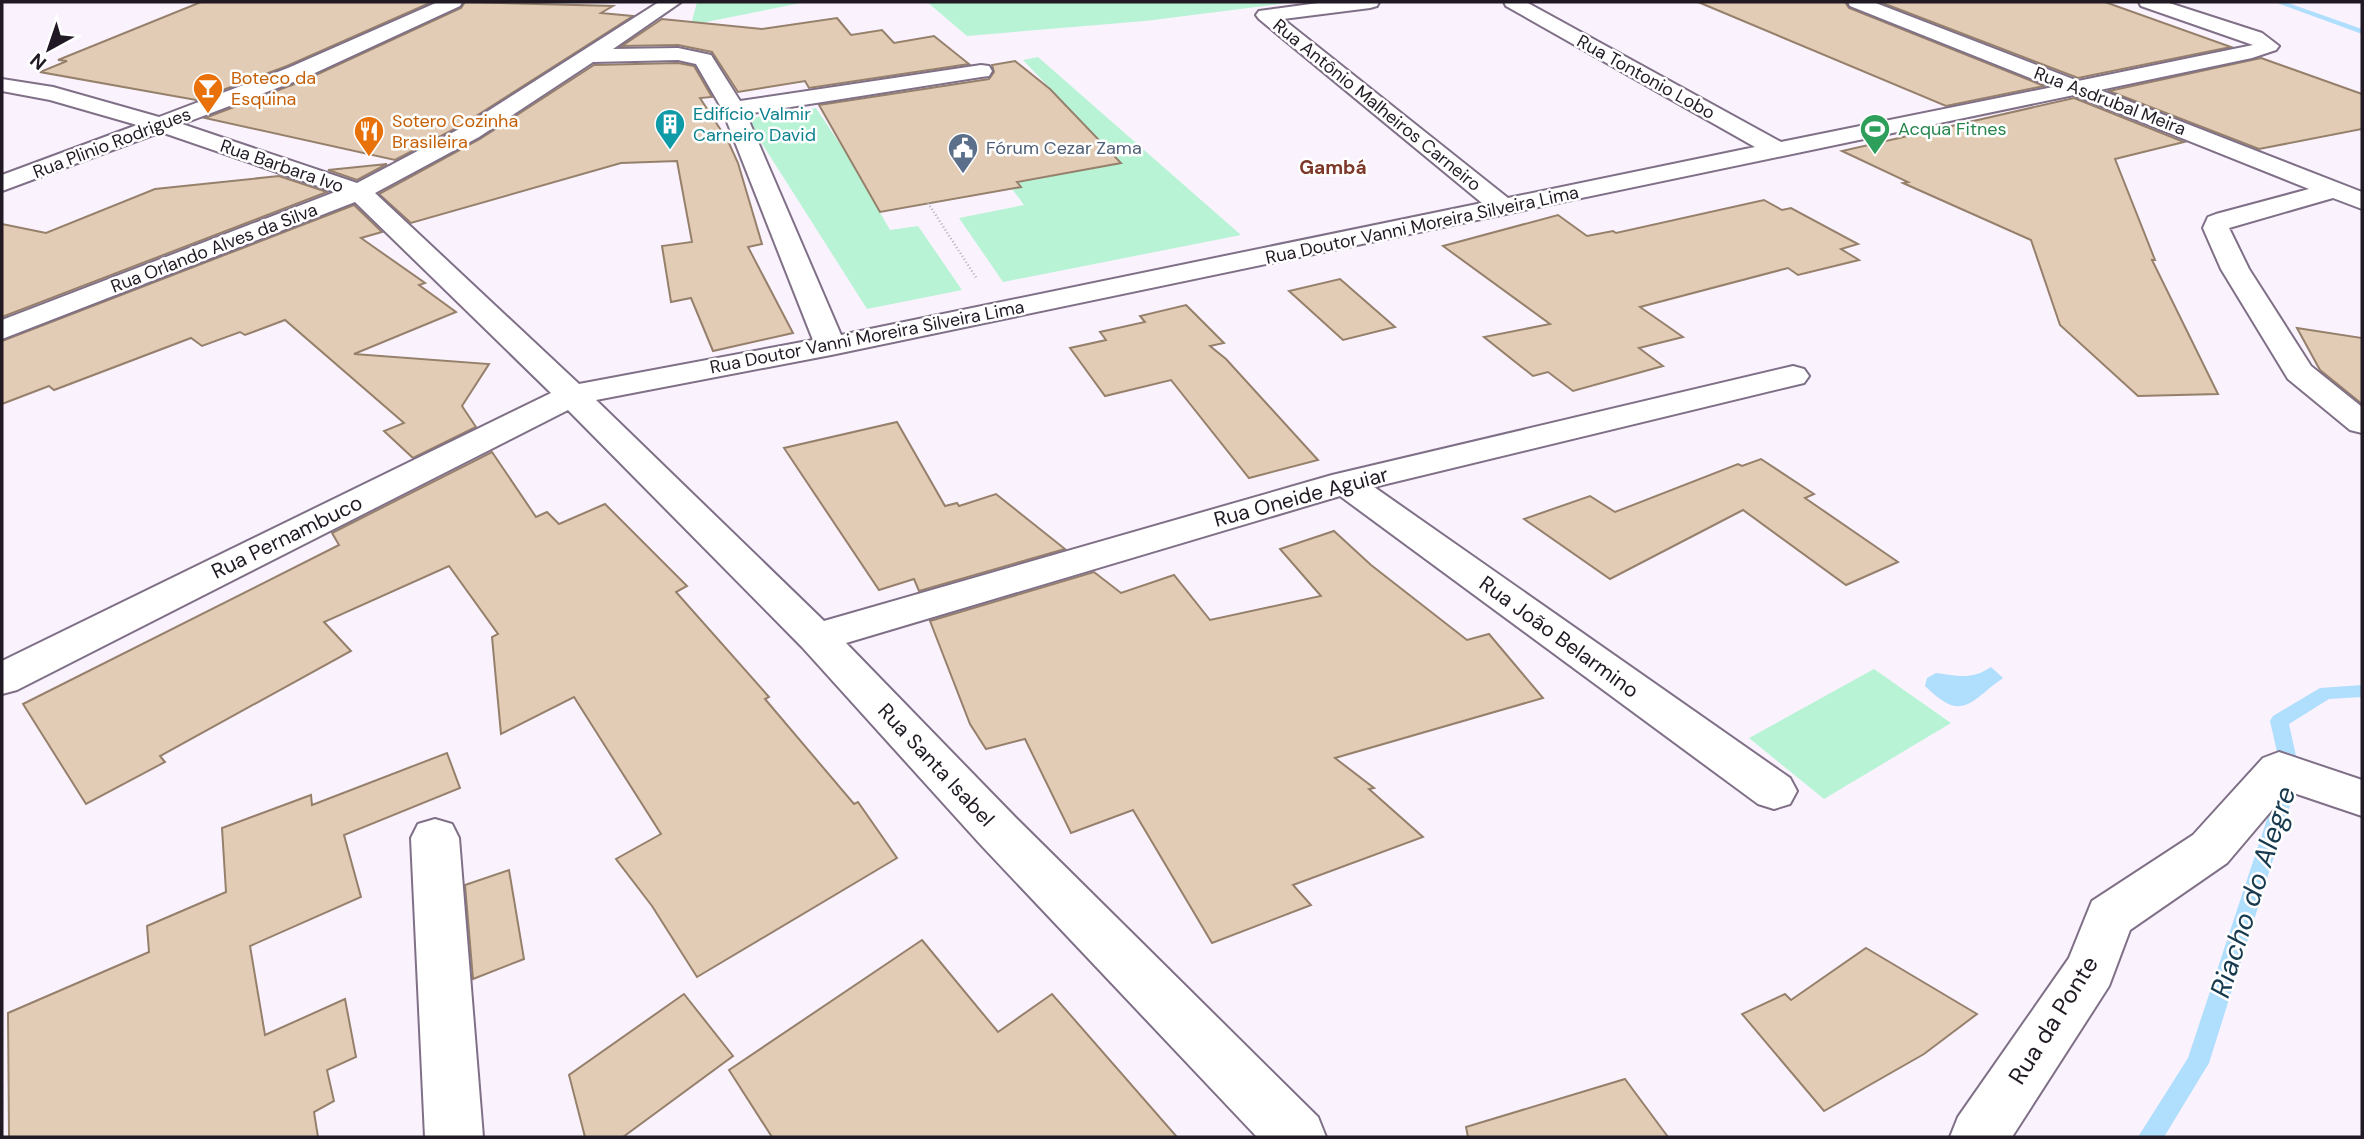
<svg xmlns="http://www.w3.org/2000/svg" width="2364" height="1139" font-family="'DM Sans',sans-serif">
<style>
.green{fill:#b9f3d5}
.water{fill:#b0defd}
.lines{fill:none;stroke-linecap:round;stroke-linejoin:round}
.stream{fill:#b0defd;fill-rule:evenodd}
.building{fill:#e2ccb5;stroke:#96806c;stroke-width:2}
.minor-casing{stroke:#807087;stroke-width:4}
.path{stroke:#b5aeb9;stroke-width:2.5;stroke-dasharray:1 2.5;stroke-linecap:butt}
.minor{fill:#fff;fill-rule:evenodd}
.labels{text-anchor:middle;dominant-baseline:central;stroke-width:5;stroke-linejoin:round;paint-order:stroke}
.far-street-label{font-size:18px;fill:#211a24;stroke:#fff}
.far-food-label{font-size:18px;fill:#c56008;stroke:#fff;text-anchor:start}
.far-culture-label{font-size:18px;fill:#0d838f;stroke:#fff;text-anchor:start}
.far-leisure-label{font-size:18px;fill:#27864d;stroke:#fff;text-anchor:start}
.far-service-label{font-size:18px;fill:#4e5e75;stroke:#fff;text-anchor:start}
.far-neighbourhood-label{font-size:19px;font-weight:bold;fill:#7d382a;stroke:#fff}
.street-label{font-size:21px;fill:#211a24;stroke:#fff}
.near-street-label{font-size:24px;fill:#211a24;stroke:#fff}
.near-water-label{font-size:28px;font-style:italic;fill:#173a4f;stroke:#fff}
</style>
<rect width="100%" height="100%" fill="#faf3fe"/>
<!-- green -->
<g class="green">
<polygon points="697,2 806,2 691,25"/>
<polygon points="927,2 1295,2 1145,21 967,36"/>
<polygon points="1038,57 1241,235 1003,282 959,218 1024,205 1012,189 1017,182 1121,163 1023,60"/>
<polygon points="816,108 846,153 890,230 918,226 962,290 867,309 749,123 750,118"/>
<polygon points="1874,669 1951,723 1824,799 1749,738"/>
</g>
<!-- water -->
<path class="water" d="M1991,667L2003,678C1970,701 1963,724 1925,686L1927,678L1936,673C1958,676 1972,680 1991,667Z"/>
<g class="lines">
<!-- stream -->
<g class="stream">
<polygon points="2274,2 2285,2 2362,29 2362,34"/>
<polygon points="2362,685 2362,697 2329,699 2289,724 2300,774 2209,1063 2164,1137 2138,1137 2188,1058 2282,774 2270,721 2273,716 2320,688"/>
</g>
</g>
<!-- building -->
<g class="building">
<polygon points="201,2 432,2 287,66 196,100 40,72 67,61 58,60"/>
<polygon points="465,2 613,6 601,13 633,16 462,125 395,160 205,118 305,80 461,8"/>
<polygon points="1698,2 1845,2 1849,8 2044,86 1946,106"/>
<polygon points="1880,2 2105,2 2231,47 2078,78"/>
<polygon points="837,18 851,35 882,30 894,43 934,36 969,64 809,88 805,81 738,92 712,52 678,45 622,46 662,19 762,29"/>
<polygon points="2261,58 2362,94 2362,129 2259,149 2109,91"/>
<polygon points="1015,61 1050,89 1121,163 1017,182 1021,187 880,212 819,105 989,79 994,72 992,65"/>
<polygon points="678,63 694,66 712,97 700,98 728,141 738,163 762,244 748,247 793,333 713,351 691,298 671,302 662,246 692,242 677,161 621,163 411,223 379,194 480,139 594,65"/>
<polygon points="2074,98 2184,142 2115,159 2155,260 2152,260 2218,394 2138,396 2060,325 2031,240 1903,183 1908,182 1842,151"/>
<polygon points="387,164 357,180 328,170"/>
<polygon points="279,176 327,192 2,317 2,224 46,233 155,189"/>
<polygon points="1764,200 1782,210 1791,208 1858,244 1841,249 1859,260 1798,275 1788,268 1640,307 1683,337 1639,348 1663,366 1573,391 1548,372 1533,376 1484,337 1550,324 1443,246 1558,215 1587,236 1613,231 1616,233"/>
<polygon points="354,205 382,232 361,238 425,283 419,285 456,312 354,354 489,364 462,406 476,427 413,458 384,431 404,423 285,320 245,335 240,332 202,346 191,338 54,390 49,386 2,404 2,341"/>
<polygon points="1340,279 1395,327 1343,340 1289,291"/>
<polygon points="1186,305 1224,343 1210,346 1226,359 1318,460 1249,478 1171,380 1105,396 1070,348 1106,340 1100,332 1145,322 1140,316"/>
<polygon points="2297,328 2362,338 2362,404 2320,370"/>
<polygon points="897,422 945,506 957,503 959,506 996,494 1065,549 919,591 914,579 879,590 784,448"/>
<polygon points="492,452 536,517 547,512 559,524 605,504 687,586 676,592 769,697 765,699 854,804 858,802 897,858 697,977 652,906 616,859 661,834 574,697 501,734 492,637 498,634 449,566 324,622 351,651 160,756 165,762 86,804 23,704 339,545 332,533"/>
<polygon points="1761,459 1814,494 1805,498 1898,562 1846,585 1743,510 1610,579 1524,519 1590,496 1615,512 1738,464 1742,466"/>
<polygon points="1334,531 1371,565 1467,640 1489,634 1543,698 1335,758 1374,788 1369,789 1423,837 1293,885 1311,905 1212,943 1133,810 1071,833 1025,739 986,749 970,724 930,621 1094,572 1121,593 1174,575 1210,620 1321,596 1280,549"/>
<polygon points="447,753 460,788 344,835 361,897 250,946 265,1035 345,999 356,1057 327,1070 334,1101 314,1112 318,1137 9,1137 8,1013 149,952 147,926 226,892 222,828 311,795 312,805"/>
<polygon points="509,870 524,959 473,979 465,885"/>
<polygon points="922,940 998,1032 1052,994 1177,1137 772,1137 729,1070"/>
<polygon points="1866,948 1977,1014 1924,1054 1824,1111 1742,1014 1785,994 1791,1000"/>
<polygon points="684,994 733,1056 623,1137 585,1137 569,1075"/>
<polygon points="1625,1079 1668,1137 1468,1137 1466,1127"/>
</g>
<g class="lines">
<!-- minor casing -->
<g class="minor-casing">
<g id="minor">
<path d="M438,2H462L460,6L304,78L182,124L357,183L463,127L659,2H681L613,49L678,48L711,55L740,101L981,65L989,66L992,71L989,76L981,77L746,114L841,335L1482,203L1259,19L1256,15L1259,11L1326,2H1379L1377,6L1370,8L1283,19L1508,198L1755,147L1506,6L1504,2H1526L1781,142L2053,87L1850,6L1848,2H1873L2078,81L2253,45L2141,6L2139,2H2166L2262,33L2279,46L2276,50L2252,58L2100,90L2362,192V209L2333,198L2229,228L2249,269L2311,366L2362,407V433L2350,430L2288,379L2221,269L2203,228L2208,217L2216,214L2309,189L2074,95L831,355L596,400L824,621L1332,475L1793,366L1804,369L1809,376L1804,383L1374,487L1790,778L1797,791L1790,804L1774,809L1758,804L1340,496L846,643L1015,817L1318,1117L1326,1137H1257L981,845L802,647L568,410L17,690L2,694V661L551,393L355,202L2,339V320L335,192L161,132L2,191V175L137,125L50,100L2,91V79L53,87L159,117L288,68ZM678,60L696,64L722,109L813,340L579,384L375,193L479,137L593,62Z"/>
<polygon points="2279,752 2362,780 2362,816 2288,791 2227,863 2130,930 2109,986 2012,1137 1950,1137 1958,1117 2069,958 2092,901 2193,835 2263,758"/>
<polygon points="435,819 452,824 459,838 483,1137 425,1137 411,838 418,824"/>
</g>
</g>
<!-- path -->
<polyline class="path" points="928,203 977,279"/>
<!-- minor -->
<use href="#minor" class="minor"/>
</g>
<!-- icons -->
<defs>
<g id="bar-pin" transform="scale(1.575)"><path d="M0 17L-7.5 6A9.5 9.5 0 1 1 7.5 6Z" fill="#e8710a" stroke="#fff"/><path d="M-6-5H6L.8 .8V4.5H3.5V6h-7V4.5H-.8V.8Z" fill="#fff"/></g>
<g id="building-pin" transform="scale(1.575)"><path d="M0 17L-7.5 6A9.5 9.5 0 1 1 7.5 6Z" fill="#0f9aa8" stroke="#fff"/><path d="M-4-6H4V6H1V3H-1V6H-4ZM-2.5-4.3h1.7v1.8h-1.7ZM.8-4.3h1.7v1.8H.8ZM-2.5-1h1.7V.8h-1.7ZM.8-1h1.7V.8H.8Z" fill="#fff"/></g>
<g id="stadium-pin" transform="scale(1.575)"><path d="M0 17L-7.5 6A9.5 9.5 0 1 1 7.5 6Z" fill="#2e9e5b" stroke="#fff"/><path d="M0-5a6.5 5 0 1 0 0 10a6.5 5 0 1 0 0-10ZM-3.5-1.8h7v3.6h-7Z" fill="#fff"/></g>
<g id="restaurant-pin" transform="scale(1.575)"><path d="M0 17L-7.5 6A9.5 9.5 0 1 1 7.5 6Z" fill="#e8710a" stroke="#fff"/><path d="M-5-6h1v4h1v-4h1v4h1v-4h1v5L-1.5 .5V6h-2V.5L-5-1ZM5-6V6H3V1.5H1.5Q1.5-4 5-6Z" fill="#fff"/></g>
<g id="civic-pin" transform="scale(1.575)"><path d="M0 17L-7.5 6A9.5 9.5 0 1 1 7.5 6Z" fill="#5c6f8a" stroke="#fff"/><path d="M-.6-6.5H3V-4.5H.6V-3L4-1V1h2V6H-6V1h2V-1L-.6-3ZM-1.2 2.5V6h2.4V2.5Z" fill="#fff"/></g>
</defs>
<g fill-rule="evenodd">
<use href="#bar-pin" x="208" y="88"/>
<use href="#building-pin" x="670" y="124"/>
<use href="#stadium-pin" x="1875" y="129"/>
<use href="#restaurant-pin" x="369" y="131"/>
<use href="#civic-pin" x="963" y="148"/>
</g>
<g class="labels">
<!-- far-street labels -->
<g class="far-street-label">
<text transform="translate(1646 77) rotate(29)">Rua Tontonio Lobo</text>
<text transform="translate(2110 101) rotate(21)">Rua Asdrubal Meira</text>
<text transform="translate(1377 105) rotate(39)">Rua Antônio Malheiros Carneiro</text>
<text transform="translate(112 143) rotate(-21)">Rua Plinio Rodrigues</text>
<text transform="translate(282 166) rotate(19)">Rua Barbara Ivo</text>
<text transform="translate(1422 225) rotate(-12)">Rua Doutor Vanni Moreira Silveira Lima</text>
<text transform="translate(214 248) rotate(-21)">Rua Orlando Alves da Silva</text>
<text transform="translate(867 337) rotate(-11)">Rua Doutor Vanni Moreira Silveira Lima</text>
</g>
<!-- far-food labels -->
<g class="far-food-label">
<text x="231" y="78">Boteco da<tspan x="231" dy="21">Esquina</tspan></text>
<text x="392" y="121">Sotero Cozinha<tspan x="392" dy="21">Brasileira</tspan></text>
</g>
<!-- far-culture labels -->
<g class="far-culture-label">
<text x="693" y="114">Edifício Valmir<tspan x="693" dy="21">Carneiro David</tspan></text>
</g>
<!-- far-leisure labels -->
<g class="far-leisure-label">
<text x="1898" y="129">Acqua Fitnes</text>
</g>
<!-- far-service labels -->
<g class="far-service-label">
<text x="986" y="148">Fórum Cezar Zama</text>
</g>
<!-- far-neighbourhood labels -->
<g class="far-neighbourhood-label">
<text x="1333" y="167">Gambá</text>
</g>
<!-- street labels -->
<g class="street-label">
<text transform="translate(1301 497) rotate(-15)">Rua Oneide Aguiar</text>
<text transform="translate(287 537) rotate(-26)">Rua Pernambuco</text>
<text transform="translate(1559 637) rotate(36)">Rua João Belarmino</text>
<text transform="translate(936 765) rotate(47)">Rua Santa Isabel</text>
</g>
<!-- near-street labels -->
<g class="near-street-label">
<text transform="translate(2053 1020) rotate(-58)">Rua da Ponte</text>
</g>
<!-- near-water labels -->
<g class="near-water-label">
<text transform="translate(2253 892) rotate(-72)">Riacho do Alegre</text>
</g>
</g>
<!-- border -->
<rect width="2364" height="1139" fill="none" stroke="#211a24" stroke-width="7"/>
<!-- north arrow -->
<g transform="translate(49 49) rotate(220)" stroke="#ffffff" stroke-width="5" paint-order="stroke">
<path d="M0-5L12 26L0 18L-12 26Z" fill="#211a24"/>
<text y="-10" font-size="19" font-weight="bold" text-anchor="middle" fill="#211a24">N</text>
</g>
</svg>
